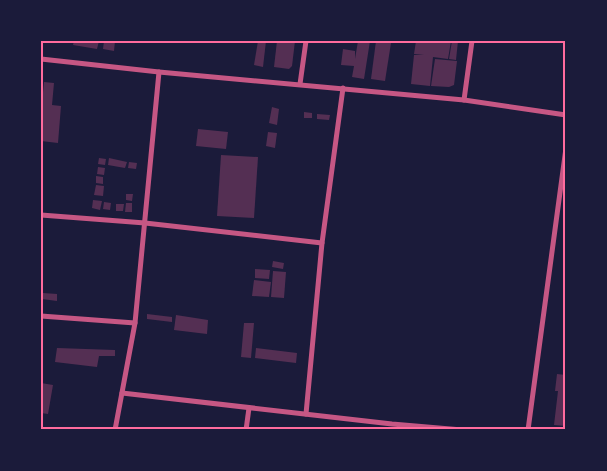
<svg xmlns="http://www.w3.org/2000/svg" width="607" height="471" font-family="'Work Sans',sans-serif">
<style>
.building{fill:#542f53}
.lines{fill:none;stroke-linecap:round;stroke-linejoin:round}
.minor{stroke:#c65784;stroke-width:5}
.neatline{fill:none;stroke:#ff6b9d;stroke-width:2}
</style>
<rect width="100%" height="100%" fill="#1b1b3a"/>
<!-- building -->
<g class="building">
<polygon points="74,41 99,41 97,49 73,45"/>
<polygon points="104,41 115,41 114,51 103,49"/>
<polygon points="258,41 266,41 263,67 254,65"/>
<polygon points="277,41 295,41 292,66 289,69 274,67"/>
<polygon points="358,41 370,41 364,79 352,77 354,66 341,65 343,49 355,51 355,59"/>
<polygon points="376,41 391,43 385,81 371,79"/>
<polygon points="416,41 451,41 448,59 433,57 430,86 411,84 414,55 424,55 414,54"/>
<polygon points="452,41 458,41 456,60 449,59"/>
<polygon points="435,59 457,61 454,85 449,87 431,86"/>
<polygon points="44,82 54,83 52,105 61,106 58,143 41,141 41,113"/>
<polygon points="272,107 279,109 277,125 269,123"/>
<polygon points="304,112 312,113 312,118 304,118"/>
<polygon points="317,114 330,115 329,120 317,119"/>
<polygon points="198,129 228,132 226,149 196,146"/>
<polygon points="268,132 277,133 275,148 266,146"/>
<polygon points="221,155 258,157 254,218 217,216"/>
<polygon points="99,158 106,159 105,165 98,164"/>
<polygon points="109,158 127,162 125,168 108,165"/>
<polygon points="129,162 137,163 136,169 128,168"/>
<polygon points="98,167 105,168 104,175 97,174"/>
<polygon points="96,176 103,177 103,184 96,183"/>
<polygon points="96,185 104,186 103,196 94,195"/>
<polygon points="126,194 133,194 132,201 126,200"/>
<polygon points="93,200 102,201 100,210 92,208"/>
<polygon points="104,202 111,203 110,210 103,209"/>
<polygon points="126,203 132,203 132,212 125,212"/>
<polygon points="116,204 124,204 123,211 116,211"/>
<polygon points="273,261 284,263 283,269 272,267"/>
<polygon points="255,269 270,270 269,279 255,278"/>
<polygon points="273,271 286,272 284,298 271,297"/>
<polygon points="254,280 271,282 269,297 252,296"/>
<polygon points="43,293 57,294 57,301 42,299"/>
<polygon points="147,314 172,317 172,322 147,319"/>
<polygon points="176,315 208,320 207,334 174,330"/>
<polygon points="244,323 254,323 251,358 241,357"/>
<polygon points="57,348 115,350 115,356 99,356 97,367 55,362"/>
<polygon points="256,348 297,353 296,363 255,358"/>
<polygon points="557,374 566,375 566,426 554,425 558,391 555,391"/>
<polygon points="41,383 53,385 48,414 41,413"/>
</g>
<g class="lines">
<!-- minor -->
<g class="minor">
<polyline points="41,59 159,72 464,100 566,115"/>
<polyline points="300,84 306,41"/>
<polyline points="464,100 472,41"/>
<polyline points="41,215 145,223 322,243"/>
<polyline points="41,316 135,323"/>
<polyline points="122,393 392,424 462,430"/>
<polyline points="306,414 322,243 343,88"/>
<polyline points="115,430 135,323 159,72"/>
<polyline points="246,430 249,408"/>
<polyline points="528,430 566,148"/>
</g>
</g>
<!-- border -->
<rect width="607" height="471" fill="none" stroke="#1b1b3a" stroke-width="85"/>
<rect x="42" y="42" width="522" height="386" class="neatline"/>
</svg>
